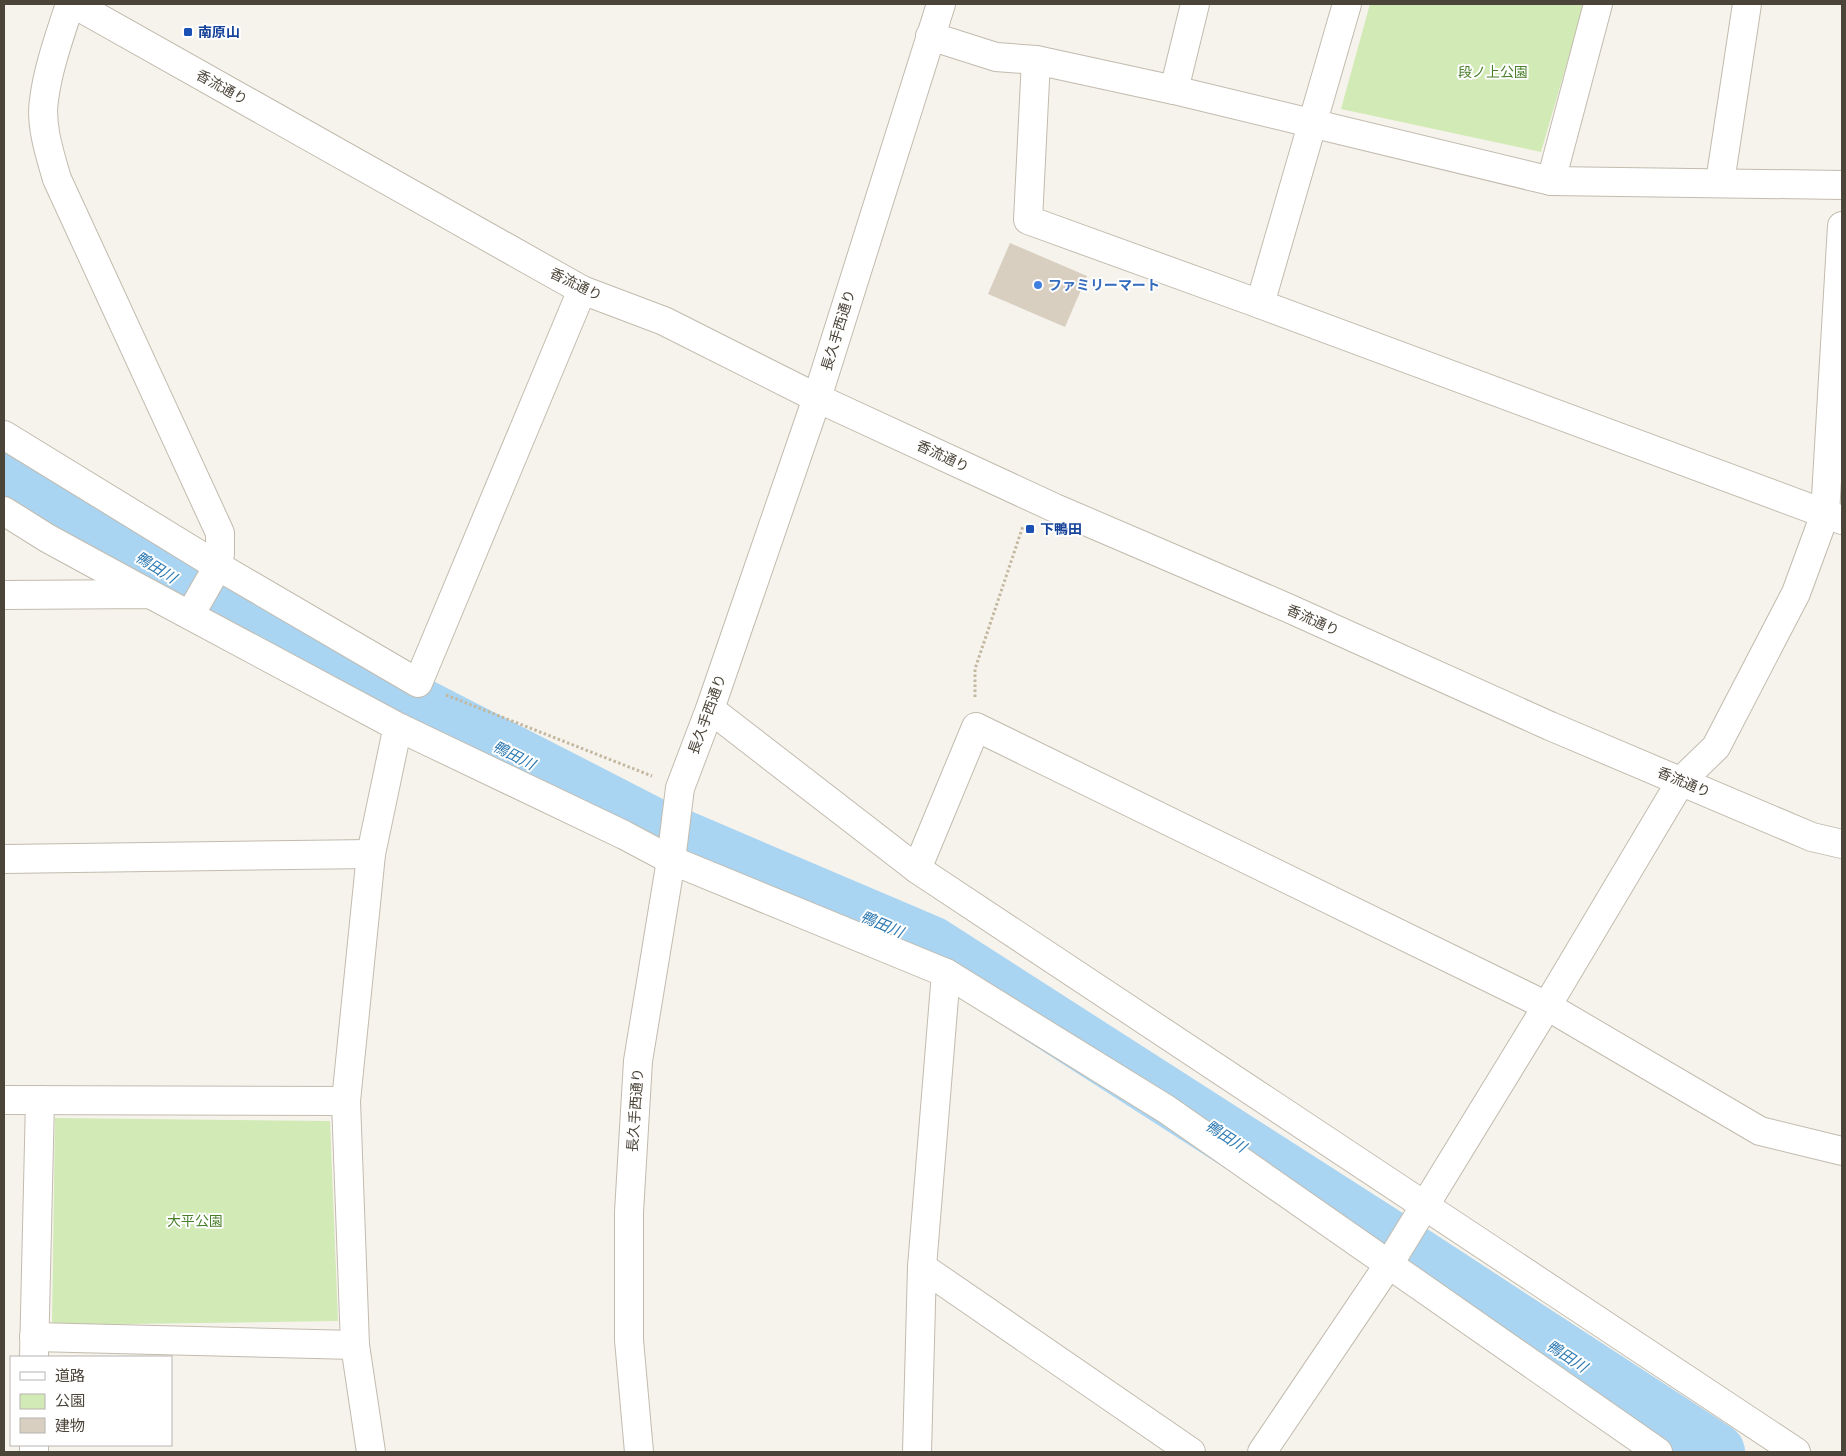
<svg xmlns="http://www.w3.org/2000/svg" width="1846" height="1456" font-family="'PT Sans Narrow','Noto Sans JP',sans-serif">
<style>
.green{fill:#d2eab5}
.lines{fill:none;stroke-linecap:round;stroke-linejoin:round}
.river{stroke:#a9d4f2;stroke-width:58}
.building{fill:#d8cfc1}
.minor-casing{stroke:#c2bbae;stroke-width:30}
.tertiary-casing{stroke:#c2bbae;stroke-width:30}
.path{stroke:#c4b79f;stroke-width:3;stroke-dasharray:2.5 2.5;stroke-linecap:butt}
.minor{stroke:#fff;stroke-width:28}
.tertiary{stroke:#fff;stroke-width:28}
.transit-dot{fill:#1a4fb4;stroke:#fff;stroke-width:2}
.shop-dot{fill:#3f7fe0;stroke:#fff;stroke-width:2}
.labels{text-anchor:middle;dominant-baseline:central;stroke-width:4;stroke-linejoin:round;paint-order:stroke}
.transit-label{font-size:14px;font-weight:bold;fill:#164399;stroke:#fff;text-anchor:start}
.park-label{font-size:14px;fill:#4a7f2a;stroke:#fff}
.street-label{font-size:14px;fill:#4b4439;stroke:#fff}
.shop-label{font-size:14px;font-weight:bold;fill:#366cbe;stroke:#fff;text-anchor:start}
.water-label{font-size:15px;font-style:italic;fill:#2e7ab2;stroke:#fff}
</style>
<rect width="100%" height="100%" fill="#f6f3ec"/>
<!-- green -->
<g class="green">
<polygon points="1370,4 1584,4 1541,152 1341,109"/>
<polygon points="55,1118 330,1121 338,1321 52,1325"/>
</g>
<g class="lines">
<!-- river -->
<polyline class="river" points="4,474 185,586 652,826 931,945 1391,1240 1716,1452"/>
</g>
<!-- building -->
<polygon class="building" points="1010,243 1087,276 1065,327 988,294"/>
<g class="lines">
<!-- minor casing -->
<g class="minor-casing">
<g id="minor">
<path d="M70,4C60,35 48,68 44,100C40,125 50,155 57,179L220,533V554L214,573L190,615"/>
<polyline points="1347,4 1260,304 1842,520"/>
<polyline points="930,36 996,57 1036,60 1174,90 1551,181 1842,185"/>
<polyline points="1036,60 1028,220 1260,304"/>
<polyline points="1174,90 1195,4"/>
<polyline points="1551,181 1598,4"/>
<polyline points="1720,182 1747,4"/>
<polyline points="4,435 216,565 418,683 582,290"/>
<polyline points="4,511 47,538 148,593"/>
<polyline points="4,595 150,594 400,728 624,835 671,860 946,973 1166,1109 1658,1452"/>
<polyline points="710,709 917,869 1796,1452"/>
<polyline points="4,859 371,854"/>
<polyline points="917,869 976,727 1547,1006 1760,1131 1842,1151"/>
<polyline points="4,1100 346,1101"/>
<polyline points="922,1267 1191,1452"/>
<polyline points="34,1337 355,1345"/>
<polyline points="34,1357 40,1100"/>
<polyline points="34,1445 34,1452"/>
<polyline points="371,1452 355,1345 346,1101 371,854 396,735 400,728"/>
<polyline points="917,1452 922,1267 946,973"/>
<polyline points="1262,1452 1389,1264 1547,1006 1681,781 1716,747 1796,593 1825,514 1842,226"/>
</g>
</g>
<!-- tertiary casing -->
<g class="tertiary-casing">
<g id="tertiary">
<polyline points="74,4 582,290 664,321 817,398 1055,508 1288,608 1550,726 1812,837 1842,844"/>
<polyline points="639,1452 629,1340 629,1212 638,1061 671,860 680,788 710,709 817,398 941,4"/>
</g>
</g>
<!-- path -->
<g class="path">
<polyline points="446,695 652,776"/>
<polyline points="975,697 975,669 1023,526"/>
</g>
<!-- minor -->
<use href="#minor" class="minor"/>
<!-- tertiary -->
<use href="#tertiary" class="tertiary"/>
</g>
<!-- markers -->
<g class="transit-dot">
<rect x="183" y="27" width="10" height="10" rx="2.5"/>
<rect x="1025" y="524" width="10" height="10" rx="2.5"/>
</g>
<circle class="shop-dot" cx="1038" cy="285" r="5"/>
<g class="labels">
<!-- transit labels -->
<g class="transit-label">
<text x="198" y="32">南原山</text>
<text x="1040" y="529">下鴨田</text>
</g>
<!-- park labels -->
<g class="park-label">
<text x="1493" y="72">段ノ上公園</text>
<text x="195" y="1221">大平公園</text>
</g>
<!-- street labels -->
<g class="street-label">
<text transform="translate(222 87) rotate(29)">香流通り</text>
<text transform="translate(576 284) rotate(26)">香流通り</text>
<text transform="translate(838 330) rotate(-73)">長久手西通り</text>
<text transform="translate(943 456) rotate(25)">香流通り</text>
<text transform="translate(1313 620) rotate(24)">香流通り</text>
<text transform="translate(707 714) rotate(-70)">長久手西通り</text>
<text transform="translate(1684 782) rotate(23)">香流通り</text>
<text transform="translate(635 1110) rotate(-86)">長久手西通り</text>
</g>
<!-- shop labels -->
<g class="shop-label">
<text x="1048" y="285">ファミリーマート</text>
</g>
<!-- water labels -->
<g class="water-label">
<text transform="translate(156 567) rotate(32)">鴨田川</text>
<text transform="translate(514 755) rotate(27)">鴨田川</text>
<text transform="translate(882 924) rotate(23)">鴨田川</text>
<text transform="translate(1226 1136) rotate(33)">鴨田川</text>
<text transform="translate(1567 1356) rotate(33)">鴨田川</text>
</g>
</g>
<!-- border -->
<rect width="1846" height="1456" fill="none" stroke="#4b4439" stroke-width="10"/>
<!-- legend -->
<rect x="10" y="1356" width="162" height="90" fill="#ffffff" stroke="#b7b4b0"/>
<rect x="20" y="1372" width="25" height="8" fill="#ffffff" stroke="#b7b4b0"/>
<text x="55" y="1381" font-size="15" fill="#4b4439">道路</text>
<rect x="20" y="1394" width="25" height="15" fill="#d2eab5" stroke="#b7b4b0"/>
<text x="55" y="1406" font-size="15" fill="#4b4439">公園</text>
<rect x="20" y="1418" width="25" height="15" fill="#d8cfc1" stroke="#b7b4b0"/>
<text x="55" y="1431" font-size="15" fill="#4b4439">建物</text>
</svg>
